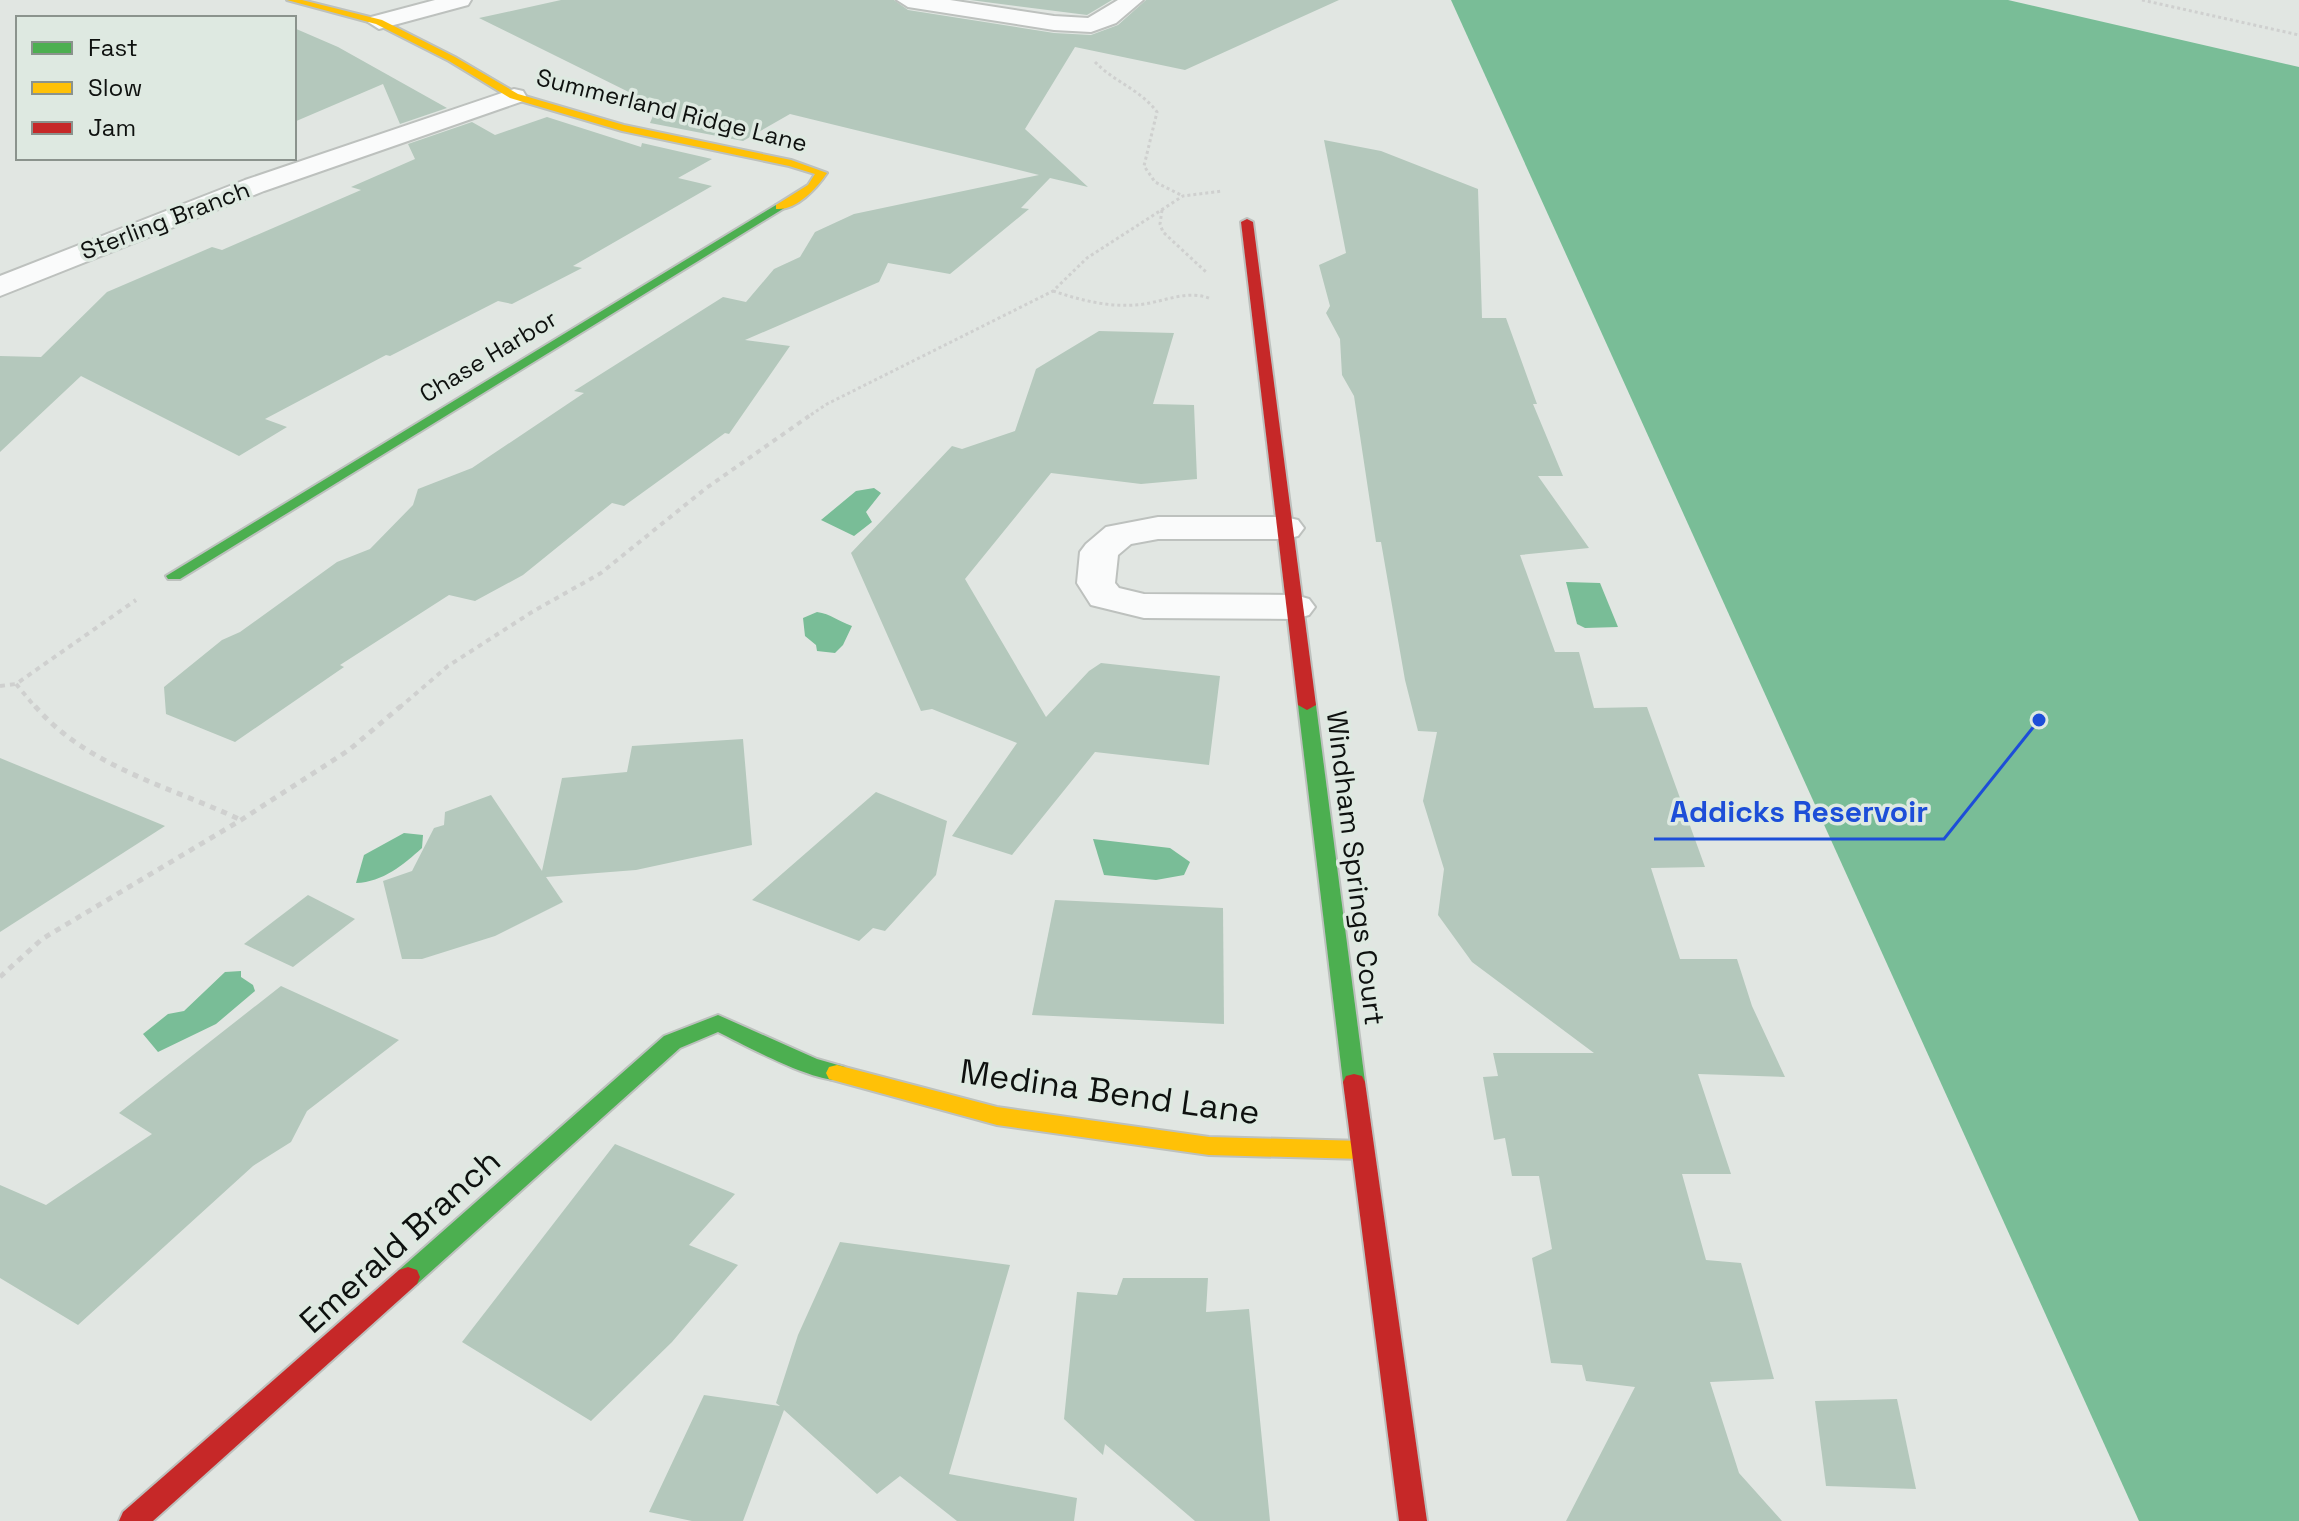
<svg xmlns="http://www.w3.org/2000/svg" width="2299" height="1521" font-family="'Space Grotesk',sans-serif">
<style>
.water{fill:#79bd97}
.building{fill:#b4c8bc}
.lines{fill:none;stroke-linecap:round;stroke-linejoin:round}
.street-casing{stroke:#bdc1be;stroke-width:4}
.fast-casing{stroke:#bdc1be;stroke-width:4}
.slow-casing{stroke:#bdc1be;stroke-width:4}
.jam-casing{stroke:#bdc1be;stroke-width:4}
.path-far2{stroke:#cfd0cf;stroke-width:3;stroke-dasharray:3 3;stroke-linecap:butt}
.path-far1{stroke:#cfd0cf;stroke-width:4;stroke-dasharray:5 5;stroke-linecap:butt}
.path{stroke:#cfd0cf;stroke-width:5;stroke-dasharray:6 6;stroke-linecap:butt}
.street{fill:#fafbfb;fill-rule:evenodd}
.fast{fill:#4caf50;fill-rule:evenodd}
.slow{fill:#ffc107;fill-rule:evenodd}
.jam{fill:#c62828;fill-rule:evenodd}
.labels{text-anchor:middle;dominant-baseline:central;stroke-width:7;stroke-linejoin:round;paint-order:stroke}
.far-street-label{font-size:24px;fill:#0e110f;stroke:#dee9e1}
.street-label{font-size:28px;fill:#0e110f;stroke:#dee9e1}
.near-street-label{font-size:34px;fill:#0e110f;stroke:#dee9e1}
.leader{fill:none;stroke:#1d4ed8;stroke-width:3}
.callout-dot{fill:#1d4ed8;stroke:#dee9e1;stroke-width:3}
.callout-label{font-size:30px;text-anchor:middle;font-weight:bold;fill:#1d4ed8;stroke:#dee9e1;stroke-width:7;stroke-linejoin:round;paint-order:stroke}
</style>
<rect width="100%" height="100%" fill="#e1e6e2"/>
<!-- water -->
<g class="water">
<polygon points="1451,0 2008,0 2299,67 2299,1521 2139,1521"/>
<polygon points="874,488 881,493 866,512 872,522 854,536 821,520 856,491"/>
<polygon points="1566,582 1600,583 1618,627 1585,628 1577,624"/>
<path d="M817,612C831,614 838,621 852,626L843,645L835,653L817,651L816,645L805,636L803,618Z"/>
<path d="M404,833L423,835L422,848C403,865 383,882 356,883L364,855Z"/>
<polygon points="1093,839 1170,848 1190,862 1184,875 1156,880 1104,875"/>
<polygon points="241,971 241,977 253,985 255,991 216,1024 158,1052 143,1034 168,1014 184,1011 225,972"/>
</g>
<!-- building -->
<g class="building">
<polygon points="561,0 894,0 908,10 1054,33 1091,35 1118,25 1146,0 1339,0 1185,70 1075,47 1025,129 1088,187 1050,178 1021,208 1029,209 950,274 888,263 879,282 745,340 790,346 729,434 725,433 624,506 612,503 523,575 475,601 449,595 340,665 344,667 235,742 166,714 164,687 222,640 240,632 337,562 370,549 413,505 418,489 472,468 584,393 574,391 723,297 746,302 774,269 800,257 815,232 854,214 1039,175 790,114 743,141 650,123 657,106 479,18"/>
<polygon points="970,0 1112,0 1087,15"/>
<polygon points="294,28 338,47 447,108 400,124 383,84 294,122"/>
<polygon points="547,117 641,147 642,143 712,159 678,178 712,186 573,266 582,268 512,304 498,301 390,356 386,355 265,419 287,427 239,456 81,376 0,452 0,356 41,357 107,292 212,247 222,250 361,190 351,187 415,159 408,144 472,122 495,135"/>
<polygon points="1324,140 1381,151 1478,189 1482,318 1506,318 1537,404 1533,404 1563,476 1538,476 1589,548 1520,555 1555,652 1579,652 1594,708 1647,707 1705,867 1651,868 1680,959 1737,959 1752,1006 1785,1077 1698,1074 1731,1174 1682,1174 1706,1260 1741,1263 1774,1379 1710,1382 1739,1473 1782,1521 1566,1521 1635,1387 1586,1381 1582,1365 1551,1363 1532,1258 1552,1249 1539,1176 1512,1176 1505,1138 1494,1140 1483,1077 1498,1076 1493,1053 1594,1053 1472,962 1438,915 1444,869 1423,801 1437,732 1418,731 1405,680 1381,542 1376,542 1354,396 1342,375 1340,339 1326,313 1330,306 1319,265 1346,253"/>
<polygon points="1099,331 1174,333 1153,404 1194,405 1197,479 1141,484 1051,473 965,579 1046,717 1089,671 1101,663 1220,676 1209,765 1095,752 1012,855 952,836 1017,743 932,709 921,711 851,553 952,446 962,449 1015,431 1036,369"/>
<polygon points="743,739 752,845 636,870 546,877 563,902 495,936 422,959 402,959 383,881 412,871 434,828 444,825 445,812 491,795 542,871 562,778 627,772 632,746"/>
<polygon points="0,758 165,826 0,932"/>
<polygon points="876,792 947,821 936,875 885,931 873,928 859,941 752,900"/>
<polygon points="308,895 355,919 293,967 244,944"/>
<polygon points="1055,900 1223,908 1224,1024 1032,1015"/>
<polygon points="281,986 399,1040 307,1111 291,1142 253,1166 78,1325 0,1278 0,1185 46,1205 152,1134 119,1113"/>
<polygon points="615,1144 735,1194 689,1245 738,1265 672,1342 591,1421 462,1342"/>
<polygon points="840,1242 1010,1265 949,1474 1077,1498 1074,1521 957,1521 900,1476 877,1494 784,1410 743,1521 692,1521 649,1512 704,1395 780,1406 776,1403 798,1335"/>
<polygon points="1123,1278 1208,1278 1206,1312 1249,1309 1270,1521 1195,1521 1105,1444 1103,1455 1064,1419 1077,1292 1117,1295"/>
<polygon points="1897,1399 1916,1489 1826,1486 1815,1401"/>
</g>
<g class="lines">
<!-- street casing -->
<g class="street-casing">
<g id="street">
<polygon points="435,0 471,0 468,5 379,29 368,22 371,17"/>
<polygon points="897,0 950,0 1054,16 1088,18 1118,0 1143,0 1116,23 1091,32 1054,30 908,7"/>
<polygon points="514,89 523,91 526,96 523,101 264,191 0,296 0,276 245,180"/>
<polygon points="1158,517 1285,517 1298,520 1304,528 1298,536 1285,539 1158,539 1131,544 1118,555 1115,583 1119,588 1144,594 1295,595 1309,599 1315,607 1309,615 1295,619 1144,618 1091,605 1077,583 1080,552 1086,544 1106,527"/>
</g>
</g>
<!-- fast casing -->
<g class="fast-casing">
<g id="fast">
<polygon points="776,205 786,207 180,579 168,579 166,576"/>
<polygon points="1307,700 1316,705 1365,1082 1362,1088 1354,1090 1346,1088 1343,1082 1298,705"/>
<path d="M718,1015L817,1059L845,1067L848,1073L845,1079C820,1087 743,1044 718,1032L680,1048L417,1284L408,1287L399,1284L396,1277L399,1270L664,1036Z"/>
</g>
</g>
<!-- slow casing -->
<g class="slow-casing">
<g id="slow">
<path d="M287,0H302L382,20L455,57L518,94L624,125L791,160L827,173C817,188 796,211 776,209V205L808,185L815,174L789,166L622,131L510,98L449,61L376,24Z"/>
<polygon points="837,1065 997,1107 1209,1137 1363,1141 1371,1144 1374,1150 1371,1156 1363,1159 1209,1155 997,1125 829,1079 826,1073 829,1067"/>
</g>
</g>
<!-- jam casing -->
<g class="jam-casing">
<g id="jam">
<polygon points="1247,219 1253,222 1316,705 1307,710 1298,705 1241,222"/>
<polygon points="1354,1074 1362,1076 1365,1082 1427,1521 1399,1521 1343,1082 1346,1076"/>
<polygon points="408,1267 417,1270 420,1277 417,1284 153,1521 119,1521 123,1512 399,1270"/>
</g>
</g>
<!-- path-far2 -->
<g class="path-far2">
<polyline points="2142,0 2299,35"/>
<path d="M1095,62C1114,82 1140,89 1157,112L1144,166L1155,182L1183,196"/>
<polyline points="1162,210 1160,224 1163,232 1206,272"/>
<path d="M1053,291C1080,300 1107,307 1135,305C1160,304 1187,288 1211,299"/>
<polyline points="806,418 827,404 1053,291 1087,258 1183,196 1223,191"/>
</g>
<!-- path-far1 -->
<g class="path-far1">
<polyline points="16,684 36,708"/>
<polyline points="0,686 16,684 136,600"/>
<polyline points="399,708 448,666 532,612 601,573 705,489 809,416"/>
</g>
<!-- path -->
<g class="path">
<path d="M35,706C87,767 171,787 241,820"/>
<polyline points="0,977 42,939 241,820 349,750 401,706"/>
</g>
<!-- street -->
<use href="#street" class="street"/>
<!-- fast -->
<use href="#fast" class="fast"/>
<!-- slow -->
<use href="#slow" class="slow"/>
<!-- jam -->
<use href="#jam" class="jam"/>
</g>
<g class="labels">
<!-- far-street labels -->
<g class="far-street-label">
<text transform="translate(672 110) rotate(14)">Summerland Ridge Lane</text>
<text transform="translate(165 220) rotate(-21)">Sterling Branch</text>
<text transform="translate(488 356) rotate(-31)">Chase Harbor</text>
</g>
<!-- street labels -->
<g class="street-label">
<text transform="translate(1356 868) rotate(83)">Windham Springs Court</text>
</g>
<!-- near-street labels -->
<g class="near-street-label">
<text transform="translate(1110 1092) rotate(8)">Medina Bend Lane</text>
<text transform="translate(400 1241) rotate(-42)">Emerald Branch</text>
</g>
</g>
<!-- callouts -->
<path class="leader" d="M2039 720L1944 839H1654"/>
<circle class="callout-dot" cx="2039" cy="720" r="8"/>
<g class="callout-label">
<text x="1799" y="822">Addicks Reservoir</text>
</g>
<!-- legend -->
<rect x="16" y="16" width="280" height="144" fill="#dee9e1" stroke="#8b938d" stroke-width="2"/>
<rect x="32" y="42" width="40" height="12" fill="#4caf50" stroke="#8b938d" stroke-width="2"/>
<text x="88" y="56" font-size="24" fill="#0e110f">Fast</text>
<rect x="32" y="82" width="40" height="12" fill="#ffc107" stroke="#8b938d" stroke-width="2"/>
<text x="88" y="96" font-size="24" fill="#0e110f">Slow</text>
<rect x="32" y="122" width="40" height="12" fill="#c62828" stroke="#8b938d" stroke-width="2"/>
<text x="88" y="136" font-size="24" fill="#0e110f">Jam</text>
</svg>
